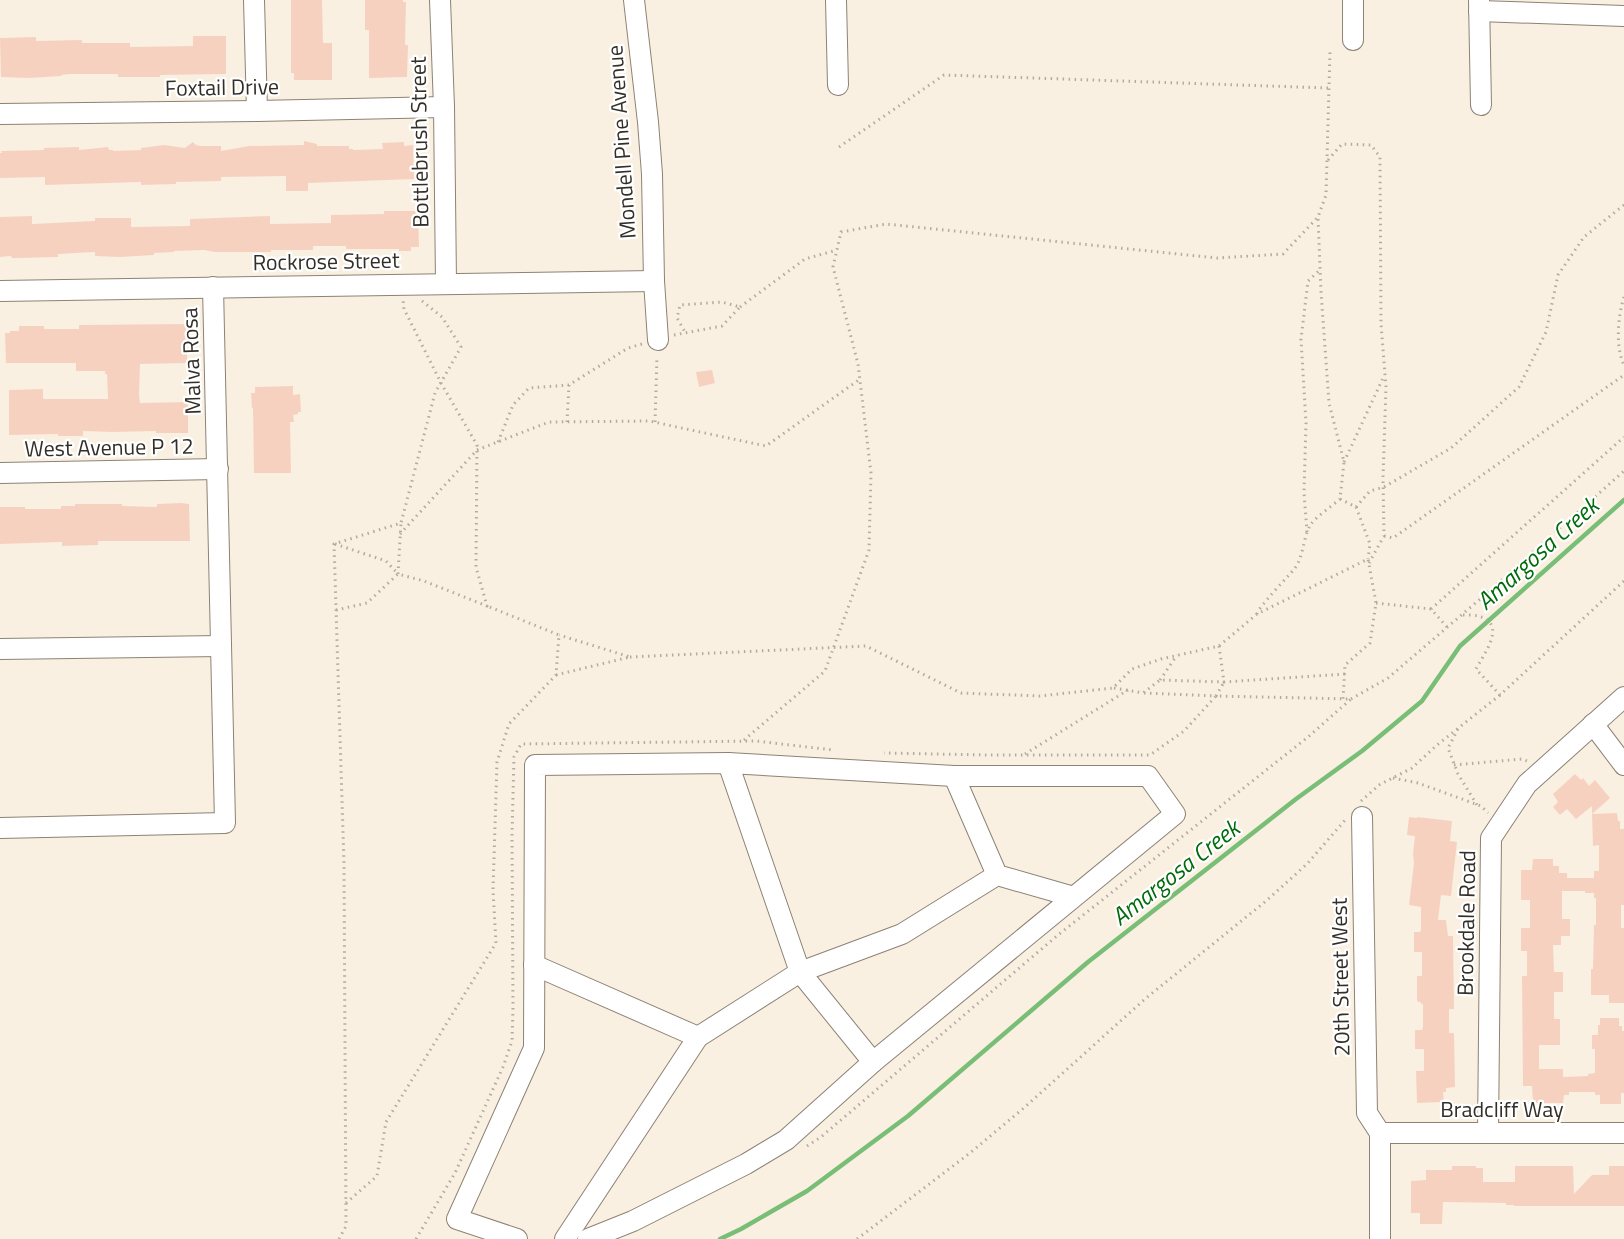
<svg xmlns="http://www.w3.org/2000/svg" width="1624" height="1239" font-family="'Titillium Web',sans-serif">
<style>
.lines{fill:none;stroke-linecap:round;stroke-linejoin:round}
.stream{stroke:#79be77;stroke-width:4.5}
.building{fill:#f7d1c0}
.minor-casing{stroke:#8c8275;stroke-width:22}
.path{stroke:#b3ab9f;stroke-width:3;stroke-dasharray:1.5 4.5;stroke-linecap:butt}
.minor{stroke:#fff;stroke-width:20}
.labels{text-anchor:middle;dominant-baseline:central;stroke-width:4.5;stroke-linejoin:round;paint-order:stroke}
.street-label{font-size:22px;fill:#322e28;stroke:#fff}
.water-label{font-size:24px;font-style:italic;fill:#006b09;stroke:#fff}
</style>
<rect width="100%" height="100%" fill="#faf0e1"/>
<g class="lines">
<!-- stream -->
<polyline class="stream" points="720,1239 741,1229 807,1191 908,1116 1088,962 1296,799 1362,751 1422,701 1460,646 1624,500"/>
</g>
<!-- building -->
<g class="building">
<polygon points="291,0 322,0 323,43 332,43 332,80 294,80 294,73 291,73"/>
<polygon points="365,0 403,0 403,2 406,2 405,45 408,45 407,77 369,78 369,30 365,30"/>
<polygon points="193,36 226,36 226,74 160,75 160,77 118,77 118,74 70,74 61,75 62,76 29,78 1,77 0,38 36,37 36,41 82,40 82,43 130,43 130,47 193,46"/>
<polygon points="304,141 317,144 317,146 349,146 349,149 353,149 353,150 383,149 382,143 404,142 404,146 413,145 414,179 308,183 308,191 286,191 286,176 221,177 221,181 176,182 176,184 141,185 141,182 45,185 45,177 0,178 0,153 2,153 1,151 44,150 44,148 79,147 79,150 108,147 109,150 113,150 113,151 141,150 141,148 164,145 185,148 193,142 196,145 200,146 221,146 221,151 249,146 304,145"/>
<polygon points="384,211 418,211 419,247 411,247 411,251 399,251 399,249 346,249 346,246 313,246 313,250 271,250 271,252 215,252 204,250 174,251 174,252 154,253 154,255 120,257 95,256 95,252 58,254 58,257 18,258 12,258 11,256 0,257 0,217 32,216 32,224 95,221 95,218 131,218 131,227 190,226 190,219 270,216 270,224 331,223 331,215 384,214"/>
<polygon points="187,324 187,363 140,364 139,395 140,403 188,402 188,433 156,433 156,431 113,432 83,431 83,436 58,436 58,434 9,435 9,390 43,389 43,398 44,399 108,399 107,374 105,374 105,371 76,371 76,363 6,363 5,333 10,333 10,331 19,331 19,326 44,326 44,329 79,329 79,325"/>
<polygon points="712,370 715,383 699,387 696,372"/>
<polygon points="293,386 293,395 300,394 301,412 298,412 298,414 293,415 294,422 290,422 291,473 254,473 253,408 252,408 251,393 255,393 255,387"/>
<polygon points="181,503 189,504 190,541 98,541 98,545 62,546 62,542 0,544 0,507 25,507 25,509 61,509 61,506 75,506 75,504 122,504 122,506 157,507 157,504"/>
<polygon points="1575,774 1581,780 1583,778 1589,786 1595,780 1610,798 1592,814 1592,806 1576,819 1567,809 1560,815 1553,807 1558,802 1553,794"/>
<polygon points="1617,813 1618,821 1620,821 1620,829 1624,829 1624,905 1621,905 1621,928 1624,928 1624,1003 1609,1003 1609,995 1591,995 1591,969 1593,969 1594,925 1596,925 1596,898 1594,898 1594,893 1585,893 1585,891 1562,891 1562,919 1570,919 1570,936 1561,936 1561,945 1553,945 1554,972 1563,972 1563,992 1554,992 1554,1019 1560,1019 1560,1045 1539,1045 1539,1069 1563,1069 1563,1077 1588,1076 1588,1074 1595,1073 1595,1049 1592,1049 1592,1035 1598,1035 1598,1025 1600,1025 1600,1018 1619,1018 1619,1026 1622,1026 1622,1031 1624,1031 1624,1093 1621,1093 1621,1104 1600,1104 1600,1095 1595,1095 1595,1092 1569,1092 1569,1095 1564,1095 1563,1103 1533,1103 1532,1086 1523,1086 1522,976 1527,976 1527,951 1521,951 1521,928 1530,928 1530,900 1521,900 1521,870 1532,870 1533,859 1553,859 1553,866 1559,866 1559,873 1567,873 1567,878 1594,878 1594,871 1599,871 1599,845 1593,846 1592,814"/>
<polygon points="1409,817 1417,818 1417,817 1452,821 1450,841 1457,842 1451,896 1441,895 1438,920 1446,920 1448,936 1453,936 1454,1009 1449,1009 1449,1033 1454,1033 1455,1087 1446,1088 1446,1092 1443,1092 1444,1102 1417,1103 1416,1071 1424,1071 1424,1049 1415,1049 1415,1030 1422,1030 1423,1027 1423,1004 1421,1004 1421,1002 1418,1002 1417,1000 1417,976 1422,976 1422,952 1414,952 1414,932 1420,932 1421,930 1421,907 1409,905 1414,863 1413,854 1415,836 1407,835"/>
<polygon points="1452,1166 1476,1166 1476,1168 1483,1168 1483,1182 1515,1182 1515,1166 1573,1166 1574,1194 1592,1175 1609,1175 1609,1166 1624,1166 1624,1206 1514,1206 1514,1205 1506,1205 1506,1203 1443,1202 1442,1224 1420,1224 1420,1213 1411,1213 1411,1181 1426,1180 1426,1170 1452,1170"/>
</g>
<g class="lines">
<!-- minor casing -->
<g class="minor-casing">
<g id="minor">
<polyline points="254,0 257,111"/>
<polyline points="440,0 444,107 446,283"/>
<polyline points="634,0 648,122 652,174 654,281 658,340"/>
<polyline points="836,0 838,85"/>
<polyline points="1479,0 1481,105"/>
<polyline points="1479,11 1624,16"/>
<polyline points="1353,40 1353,0"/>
<polyline points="0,114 257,111 444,107"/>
<polyline points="0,291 654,281"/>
<polyline points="0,473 218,469"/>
<polyline points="0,649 221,646"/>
<polyline points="1593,724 1624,765"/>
<polyline points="728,763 800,972 873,1062 1175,814 1148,776 954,776 997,875 1074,897"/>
<polyline points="1362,817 1367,1113 1380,1133"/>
<polyline points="0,828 225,823 213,287"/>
<polyline points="534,965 698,1037"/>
<polyline points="1380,1133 1624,1133"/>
<polyline points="1488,1133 1491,838 1527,784 1624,697"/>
<polyline points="517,1239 457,1219 534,1048 535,765 728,763 954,776"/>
<polyline points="565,1239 698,1037 800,972 902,934 997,875"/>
<polyline points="588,1239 633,1221 746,1164 786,1140 873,1062"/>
<polyline points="1380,1239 1380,1133"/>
</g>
</g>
<!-- path -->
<g class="path">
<polyline points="839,147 944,75 1328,88"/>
<polyline points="1328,160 1342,144 1371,145 1380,157 1381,324 1386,387 1383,478 1384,536 1369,563"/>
<path d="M1624,297C1618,316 1615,346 1624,365"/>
<polyline points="740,307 805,259 837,250"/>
<polyline points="674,335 722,326 740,307 722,302 680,305 677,318 685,332"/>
<polyline points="567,422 569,385"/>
<polyline points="655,422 657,357"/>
<polyline points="498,442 513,405 529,388 569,385 628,348 642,344"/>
<polyline points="1344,462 1384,376"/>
<polyline points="1340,499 1356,507 1370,544 1368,559"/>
<polyline points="1356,507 1370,491 1384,487 1451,448 1519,387 1546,332 1558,275 1584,237 1624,205"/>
<polyline points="1307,532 1304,493 1306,423 1301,339 1308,281 1320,270"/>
<polyline points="400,534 477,450 549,422 649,421 766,446 860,379"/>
<polyline points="1384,536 1393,538 1624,375"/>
<polyline points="335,544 386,561 398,574"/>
<polyline points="398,574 401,523"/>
<polyline points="1376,603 1431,609"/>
<polyline points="336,610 367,603 398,574 424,581 487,606 476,567 477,445 441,383 404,309 403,300"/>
<path d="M1257,614C1259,606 1288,577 1295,568C1304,556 1303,536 1311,524C1317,516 1332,506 1340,499L1344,462L1329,403L1321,292L1318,217"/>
<path d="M1463,615C1468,615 1474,615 1478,616C1508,623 1484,654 1476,669L1500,695L1624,581"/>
<polyline points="1447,627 1431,609 1624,437"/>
<polyline points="1219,646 1224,682 1345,674"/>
<polyline points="630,657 866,646 961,693 1040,696 1113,688 1132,669 1161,659 1219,646 1257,614 1368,559 1376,603 1370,643 1345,665 1343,699"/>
<polyline points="556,675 630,657 559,635"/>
<polyline points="1160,680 1177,655"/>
<polyline points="1114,688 1143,693 1160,680 1224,682"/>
<polyline points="1144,693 1216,696 1224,682"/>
<polyline points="1351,699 1388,678 1479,600 1624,471"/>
<polyline points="1458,729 1448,748 1458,774 1477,805"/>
<polyline points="744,740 825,671 869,550 871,473 858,364 833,267 841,232 886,224 1217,258 1283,254 1318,217 1326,195 1330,51"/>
<polyline points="1025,754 1128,690"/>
<polyline points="1454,765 1522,759 1527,761"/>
<polyline points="1393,778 1418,783 1481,806 1488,813"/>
<polyline points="1361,801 1379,785 1412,768 1437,745 1500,695"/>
<polyline points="807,1146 821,1137 1058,935 1308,737 1351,699 1216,696 1184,731 1150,755 988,755 884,753"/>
<polyline points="346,1203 377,1176 386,1122 496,943 493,890 497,762 509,724 556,675 559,635 487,606"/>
<polyline points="339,1239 346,1226 344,864 334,544 401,523 435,393 461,347 442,317 422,301"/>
<polyline points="416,1239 455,1173 503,1067 512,1041 513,1008 512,834 514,757 521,744 756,741 833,750"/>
<polyline points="857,1239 970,1153 1025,1107 1145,999 1266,901 1307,864 1346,819"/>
</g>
<!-- minor -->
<use href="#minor" class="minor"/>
</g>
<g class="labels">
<!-- street labels -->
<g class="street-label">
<text transform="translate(222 87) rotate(-1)">Foxtail Drive</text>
<text transform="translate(419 142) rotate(-91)">Bottlebrush Street</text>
<text transform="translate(621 142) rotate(-94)">Mondell Pine Avenue</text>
<text transform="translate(326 261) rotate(-1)">Rockrose Street</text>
<text transform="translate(191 361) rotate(-92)">Malva Rosa</text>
<text transform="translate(109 447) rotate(-1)">West Avenue P 12</text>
<text transform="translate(1466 923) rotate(-89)">Brookdale Road</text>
<text transform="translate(1340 977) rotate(-91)">20th Street West</text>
<text x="1502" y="1109">Bradcliff Way</text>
</g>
<!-- water labels -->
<g class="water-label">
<text transform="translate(1537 553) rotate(-42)">Amargosa Creek</text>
<text transform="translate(1175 872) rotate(-38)">Amargosa Creek</text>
</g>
</g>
</svg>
